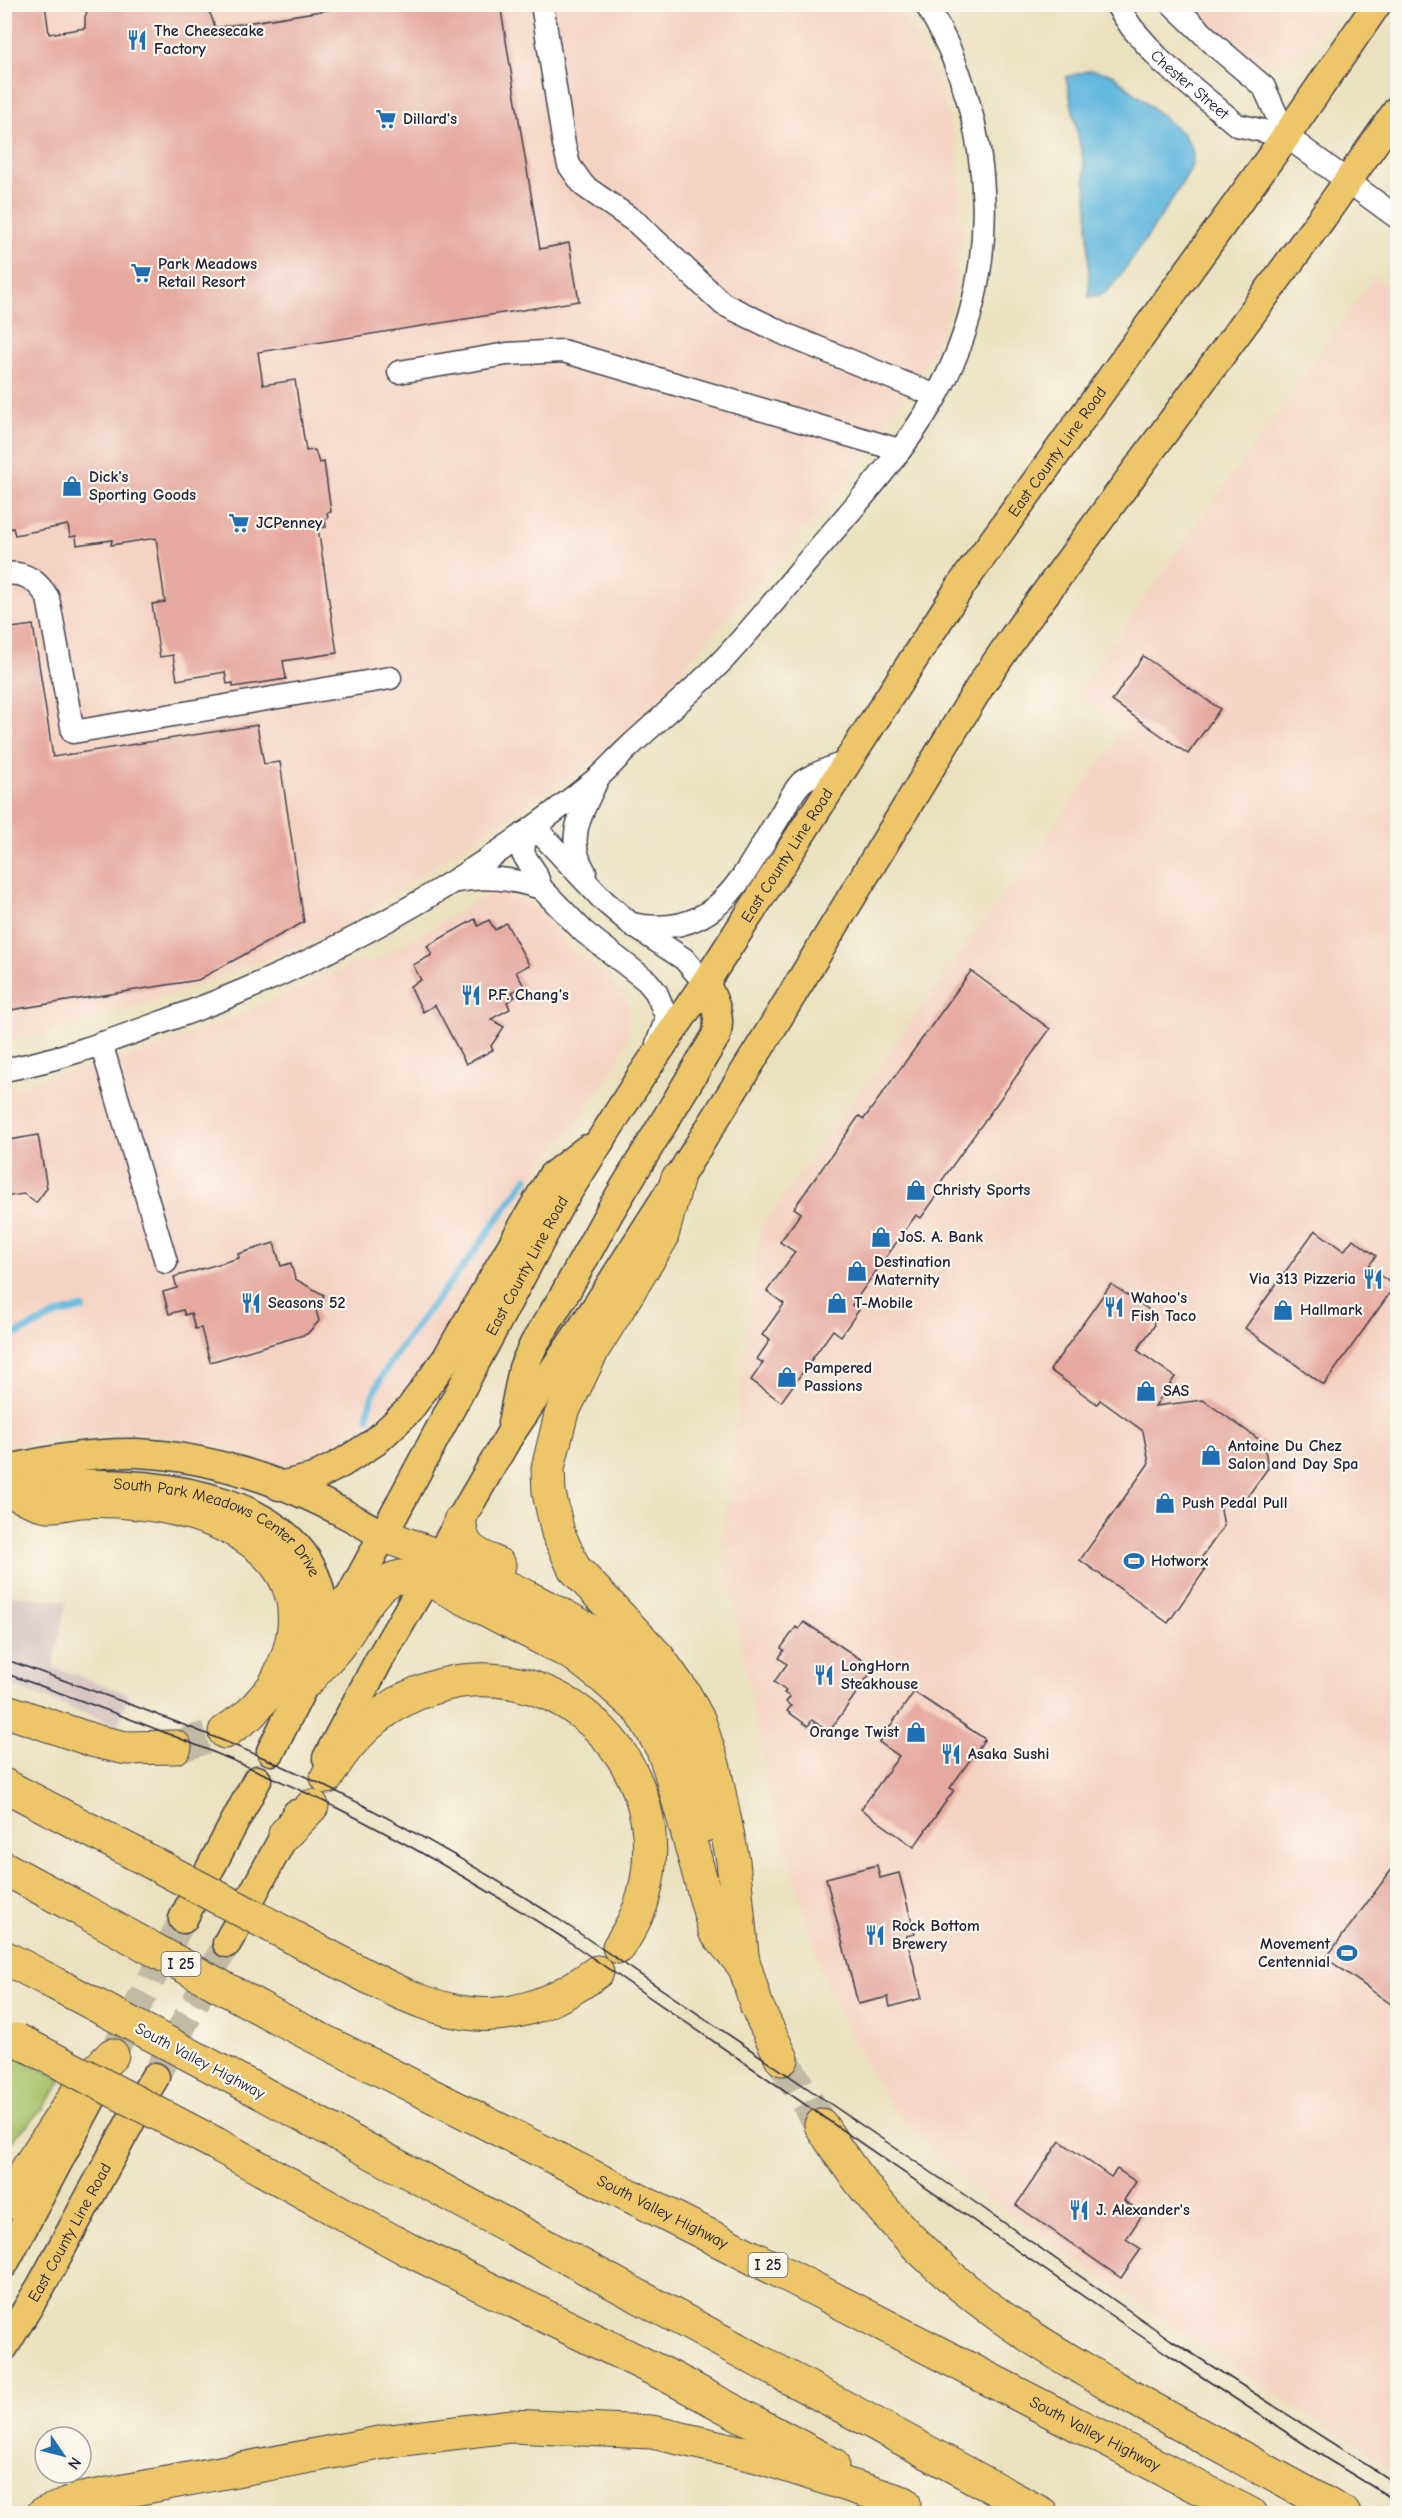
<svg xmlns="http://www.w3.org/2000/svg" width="1402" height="2518" font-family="'Comic Neue',sans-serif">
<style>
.built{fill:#f5d3c2}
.industrial{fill:#d1c0bd}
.green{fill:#a6c066;stroke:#647150;stroke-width:1.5}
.water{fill:#62b8de;stroke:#426d8c;stroke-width:1.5}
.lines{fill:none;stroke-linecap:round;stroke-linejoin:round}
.stream{stroke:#62b8de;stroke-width:7}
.building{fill:#e5a99f}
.major-tunnel{stroke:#c2bba4;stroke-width:28;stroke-dasharray:28 14;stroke-linecap:butt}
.highway-tunnel{stroke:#c2bba4;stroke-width:33;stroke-dasharray:33 16;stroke-linecap:butt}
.minor-casing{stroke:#403f4f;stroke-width:25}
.major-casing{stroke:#403f4f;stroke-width:31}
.highway-casing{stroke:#403f4f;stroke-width:35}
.minor{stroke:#fff;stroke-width:22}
.major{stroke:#ecc669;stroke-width:28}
.highway{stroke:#ecc669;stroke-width:33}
.tram{stroke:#22223b;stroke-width:1.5}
.highway-bridge-casing{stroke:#403f4f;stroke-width:35;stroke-linecap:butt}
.highway-bridge{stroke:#ecc669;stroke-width:33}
.labels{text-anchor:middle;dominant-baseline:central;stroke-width:4.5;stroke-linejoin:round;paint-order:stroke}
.shield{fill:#fbf7ec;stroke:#636270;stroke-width:1.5}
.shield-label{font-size:15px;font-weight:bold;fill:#22223b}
.poi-label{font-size:16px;font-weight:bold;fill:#22223b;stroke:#fbf7ec;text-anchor:start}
.street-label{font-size:16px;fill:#22223b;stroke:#fbf7ec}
</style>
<rect width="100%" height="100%" fill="#fbf7ec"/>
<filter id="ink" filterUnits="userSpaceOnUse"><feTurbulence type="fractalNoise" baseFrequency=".0167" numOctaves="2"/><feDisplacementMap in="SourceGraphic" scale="12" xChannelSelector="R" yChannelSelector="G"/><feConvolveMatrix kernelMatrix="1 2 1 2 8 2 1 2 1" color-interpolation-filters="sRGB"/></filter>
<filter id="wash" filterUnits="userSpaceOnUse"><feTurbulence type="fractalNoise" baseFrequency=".008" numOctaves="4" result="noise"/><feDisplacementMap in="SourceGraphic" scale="24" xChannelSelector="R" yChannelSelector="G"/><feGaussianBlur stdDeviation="1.35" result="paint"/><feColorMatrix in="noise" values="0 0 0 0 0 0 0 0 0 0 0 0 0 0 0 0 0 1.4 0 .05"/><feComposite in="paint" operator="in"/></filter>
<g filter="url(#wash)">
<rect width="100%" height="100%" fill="#eae1be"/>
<!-- built -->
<g class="built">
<polygon points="5,5 897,5 938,80 957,150 961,237 954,296 935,350 844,487 610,750 332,934 171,995 5,1045"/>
<polygon points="1191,5 1339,5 1310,46 1290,59 1271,62 1258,61 1244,54 1229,43"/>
<polygon points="1374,277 1398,292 1397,2476 1365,2449 1296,2408 1188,2337 974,2189 890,2106 831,2000 769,1794 722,1541 760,1229 1125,728 1076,694"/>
<polygon points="490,893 505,893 528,901 576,952 612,980 625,998 628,1007 628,1038 618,1061 580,1119 542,1162 438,1344 408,1387 366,1427 318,1458 294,1466 277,1464 201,1442 143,1434 108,1433 67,1436 5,1448 5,1089 149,1050 231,1019 364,959 368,965"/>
</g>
<!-- industrial -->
<polygon class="industrial" points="4,1594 67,1601 53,1667 129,1694 118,1725 5,1684"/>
<!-- green -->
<polygon class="green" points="5,2049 62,2080 42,2109 5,2148"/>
<!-- water -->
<path class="water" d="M1091,70L1112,74L1182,133C1188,141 1195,151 1193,162C1190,175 1117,284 1106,292C1102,295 1094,296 1089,297L1088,208L1084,164L1066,77Z"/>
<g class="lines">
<!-- stream -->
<g class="stream">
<polyline points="4,1340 58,1314 83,1308"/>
<path d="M368,1417C366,1380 444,1292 468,1260C488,1233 507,1205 527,1178"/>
</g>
</g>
<g id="blocks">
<!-- building -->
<g class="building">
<polygon points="4,4 45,4 49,34 85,28 85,17 90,4 203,4 211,15 215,28 365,4 500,4 540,249 569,243 579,301 258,352 263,385 295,380 306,451 315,450 319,463 324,462 331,512 327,513 328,518 325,519 326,527 318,528 337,653 283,661 286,679 233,687 233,683 227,684 225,672 177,680 173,655 160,657 152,604 165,602 156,538 111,545 112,540 77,545 76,536 70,537 68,525 15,535 13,528 4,530"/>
<polygon points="33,625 53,757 257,725 264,764 280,762 304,922 198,980 4,1011 4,629"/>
<polygon points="1143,656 1220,709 1188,754 1112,701"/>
<polygon points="475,919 478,926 489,920 495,930 506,923 529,965 516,972 524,986 512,992 515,997 507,1002 510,1009 491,1019 504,1027 491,1046 493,1050 466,1064 435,1005 423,1012 410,986 421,980 413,965 432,955 427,946"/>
<polygon points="971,971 1050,1029 935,1190 939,1193 921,1218 916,1215 852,1305 859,1310 841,1336 833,1330 781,1402 751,1380 763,1363 757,1359 770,1340 762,1335 784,1304 767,1291 795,1252 780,1242 801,1213 794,1208 859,1116 864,1119"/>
<polygon points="38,1135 47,1188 36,1203 24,1194 4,1197 4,1141"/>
<polygon points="1315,1230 1344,1251 1353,1239 1376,1256 1368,1267 1395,1286 1324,1385 1245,1328"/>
<polygon points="274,1243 281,1266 291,1263 295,1279 324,1295 316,1310 319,1321 307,1334 210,1362 201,1328 195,1329 191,1313 185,1315 183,1310 169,1314 163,1292 177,1288 174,1277 239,1258 238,1254"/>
<polygon points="1111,1284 1152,1312 1154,1326 1137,1350 1175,1377 1155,1406 1203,1400 1264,1443 1268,1468 1245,1500 1220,1504 1224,1526 1197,1564 1205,1570 1168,1623 1080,1560 1149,1463 1143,1431 1100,1400 1097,1404 1050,1370"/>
<polygon points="804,1622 874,1668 829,1732 812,1720 808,1726 787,1711 791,1706 786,1702 790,1697 784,1693 786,1691 774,1682 787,1664 779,1658 784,1650 781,1648 796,1627 799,1629"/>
<polygon points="914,1692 985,1739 950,1788 954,1790 914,1847 861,1809 899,1756 879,1742"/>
<polygon points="1398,1861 1398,2009 1326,1958"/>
<polygon points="877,1865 880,1878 899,1873 915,1934 906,1936 922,1998 890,2007 888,1997 858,2004 826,1878"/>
<polygon points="1060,2141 1111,2177 1117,2169 1136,2182 1124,2200 1143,2214 1126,2239 1141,2249 1121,2278 1016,2205"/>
</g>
</g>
</g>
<g filter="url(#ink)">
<use href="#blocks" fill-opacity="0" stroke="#403f4f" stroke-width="1.5"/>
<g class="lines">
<!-- major-tunnel -->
<g class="major-tunnel">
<polyline points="112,2055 183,1919"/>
<polyline points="155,2077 227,1943"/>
</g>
<!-- highway-tunnel -->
<g class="highway-tunnel">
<polyline points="175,1747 225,1732"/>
<polyline points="782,2059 821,2125"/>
</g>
<!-- minor casing -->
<g class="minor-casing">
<g id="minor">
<polyline points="542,4 564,145 569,165 584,186 637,223 723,304 787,335 936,396"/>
<path id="s1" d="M1116,4L1132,28L1162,62L1237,125L1286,136L1398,218"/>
<polyline points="1172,4 1218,48 1264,87 1286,136"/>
<polyline points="399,372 507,354 563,351 899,450"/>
<path d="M4,574C25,571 38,581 48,598L73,732L390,678"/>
<polyline points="525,833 523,854 535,872 541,888 584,932 647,981 656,992 667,1018 657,1044"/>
<polyline points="525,833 542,835 604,901 631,924 684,959 705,983"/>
<path d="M585,872C564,838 582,813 597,780"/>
<path d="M457,881C487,875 512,879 541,888"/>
<path d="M631,924C719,941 742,876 781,814C787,804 793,791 801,783C809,775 836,766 847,762"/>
<polyline points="101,1043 166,1262"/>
<path d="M4,1070C59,1060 113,1040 165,1021C319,966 467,884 595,780C607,770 617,758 629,747C660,718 693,691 723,660C752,629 779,596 806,563C850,511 899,459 934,400C1005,278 998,124 926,4"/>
</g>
</g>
<!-- major casing -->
<g class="major-casing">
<g id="major">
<path d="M512,1423L523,1368L534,1344L563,1297L609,1213L716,1036C722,1016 714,1001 705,983"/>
<path d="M4,1470C48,1460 92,1452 136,1453C222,1457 309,1490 382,1535"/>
<polyline points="279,1486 313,1478 342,1463 375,1442 409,1410 446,1359 552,1176 587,1149"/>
<path id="s2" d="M9,1494C30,1490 52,1485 73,1484C157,1481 308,1496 322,1602C324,1615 320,1629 318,1643"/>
<path id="s3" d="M336,1623L559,1206L640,1078L705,983L962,584L1286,136L1377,4"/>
<polyline points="271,1751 316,1661"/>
<polyline points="327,1758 378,1662 509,1436 598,1304 677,1180 764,1041 982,683 1022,625 1322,218 1398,109"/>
<polyline points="205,1878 257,1780"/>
<polyline points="249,1901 296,1814"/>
<polyline points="183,1919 191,1903"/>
<polyline points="227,1943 236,1927"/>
<polyline points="146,2092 155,2077"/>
<polyline points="4,2264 93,2096"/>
<path id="s4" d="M4,2347L41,2286L133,2117"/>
</g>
</g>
<!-- highway casing -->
<g class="highway-casing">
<g id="highway">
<polyline points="677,1180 661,1239 593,1349 561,1415 548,1468 549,1493 558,1533 574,1568 658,1657 685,1695 699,1721 714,1768 733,1861 743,1965"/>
<path d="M14,1493C24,1497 37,1504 48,1505C59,1506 70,1502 80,1501C100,1500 120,1501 139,1503C239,1514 336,1570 276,1682"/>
<path d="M460,1521C460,1550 476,1554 499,1565"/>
<path d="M382,1535C430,1552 475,1572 521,1594C577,1622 635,1650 666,1708C685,1742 693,1788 705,1825"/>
<path d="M307,1681C317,1669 328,1658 338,1646C365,1611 378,1557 435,1583L576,1656L604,1678L641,1711L663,1750L670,1770L715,1931L743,1965"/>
<polyline points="4,1710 95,1741 126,1748 175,1747"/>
<polyline points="225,1732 250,1714 345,1604"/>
<path d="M327,1777C344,1746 368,1721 398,1703C529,1628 678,1746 645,1890C641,1910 630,1930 619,1947"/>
<polyline points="4,1785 130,1851"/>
<polyline points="285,1834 312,1806"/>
<polyline points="4,1868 78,1908"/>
<polyline points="738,1944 757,2007 782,2059"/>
<path d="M317,1950C420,2004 489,2052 597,1972"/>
<polyline points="4,1957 56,1984"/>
<path id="s5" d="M284,2021L795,2279L1250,2514"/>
<polyline points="99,2068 112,2055"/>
<polyline points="249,2086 1042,2514"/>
<path d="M821,2125C862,2191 917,2252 979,2300C1018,2331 1062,2356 1105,2382C1184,2428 1265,2469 1344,2514"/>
<polyline points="216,2144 407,2249 670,2377 832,2464"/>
<polyline points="4,2204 80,2089"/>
<polyline points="43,2514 82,2499 390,2441 510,2426 652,2432 757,2456 904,2503"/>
</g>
</g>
<!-- minor -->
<use href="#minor" class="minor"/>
<!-- major -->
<use href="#major" class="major"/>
<!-- highway -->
<use href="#highway" class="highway"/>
<!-- tram -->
<g class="tram">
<path d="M4,1659C100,1693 196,1727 289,1769C379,1810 464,1859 548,1912L969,2198L1171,2340L1398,2485"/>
<path d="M4,1673C110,1710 216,1750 317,1798C403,1840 485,1888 565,1939L1167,2354L1327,2459L1398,2502"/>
</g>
<!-- highway-bridge casing -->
<g class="highway-bridge-casing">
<g id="highway-bridge">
<polyline points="130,1851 317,1950"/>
<polyline points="78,1908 284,2021"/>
<polyline points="56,1984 249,2086"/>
<polyline points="17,2040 216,2144"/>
</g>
</g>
<!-- highway-bridge -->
<use href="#highway-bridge" class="highway-bridge"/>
</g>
</g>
<!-- icons -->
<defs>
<g id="restaurant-bare" transform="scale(1.62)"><path d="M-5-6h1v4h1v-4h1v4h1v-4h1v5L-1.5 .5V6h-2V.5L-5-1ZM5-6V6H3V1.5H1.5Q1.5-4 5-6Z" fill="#1f6fb2" stroke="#fbf7ec" stroke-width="2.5" paint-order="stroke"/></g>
<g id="supermarket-bare" transform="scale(1.62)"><path d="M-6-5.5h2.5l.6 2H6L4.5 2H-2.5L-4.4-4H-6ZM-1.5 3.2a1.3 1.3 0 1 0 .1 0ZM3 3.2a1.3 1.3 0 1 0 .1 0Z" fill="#1f6fb2" stroke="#fbf7ec" stroke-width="2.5" paint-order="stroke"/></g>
<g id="shop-bare" transform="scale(1.62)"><path d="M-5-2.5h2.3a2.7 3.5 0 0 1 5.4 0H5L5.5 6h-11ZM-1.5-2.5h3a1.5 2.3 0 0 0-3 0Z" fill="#1f6fb2" stroke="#fbf7ec" stroke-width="2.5" paint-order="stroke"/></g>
<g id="stadium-bare" transform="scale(1.62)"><path d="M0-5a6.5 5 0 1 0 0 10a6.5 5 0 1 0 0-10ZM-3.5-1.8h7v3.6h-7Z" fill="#1f6fb2" stroke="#fbf7ec" stroke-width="2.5" paint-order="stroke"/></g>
</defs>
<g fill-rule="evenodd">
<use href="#restaurant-bare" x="137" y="40"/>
<use href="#supermarket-bare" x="386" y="119"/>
<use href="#supermarket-bare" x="141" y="273"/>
<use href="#shop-bare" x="72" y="486"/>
<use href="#supermarket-bare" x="239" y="523"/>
<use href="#restaurant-bare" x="471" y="995"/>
<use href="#shop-bare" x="916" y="1190"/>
<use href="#shop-bare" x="881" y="1237"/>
<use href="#shop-bare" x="857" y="1271"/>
<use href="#restaurant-bare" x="1373" y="1279"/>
<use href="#restaurant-bare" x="251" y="1303"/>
<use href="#shop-bare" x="837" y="1303"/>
<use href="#restaurant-bare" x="1114" y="1307"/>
<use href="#shop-bare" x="1283" y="1310"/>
<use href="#shop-bare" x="787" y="1377"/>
<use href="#shop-bare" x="1146" y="1391"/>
<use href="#shop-bare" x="1211" y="1455"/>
<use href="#shop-bare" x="1165" y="1503"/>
<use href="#stadium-bare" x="1134" y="1561"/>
<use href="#restaurant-bare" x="824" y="1675"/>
<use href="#shop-bare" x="916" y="1732"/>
<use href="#restaurant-bare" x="951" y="1754"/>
<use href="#restaurant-bare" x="875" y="1935"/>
<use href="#stadium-bare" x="1347" y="1953"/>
<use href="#restaurant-bare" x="1079" y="2210"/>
</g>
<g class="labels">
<!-- shield labels -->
<g class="shield">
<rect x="161.5" y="1952" width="39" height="24" rx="4.5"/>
<rect x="748.5" y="2253" width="39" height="24" rx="4.5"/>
</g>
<g class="shield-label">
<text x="181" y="1964">I 25</text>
<text x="768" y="2265">I 25</text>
</g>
<!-- poi labels -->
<g class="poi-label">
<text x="154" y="31">The Cheesecake<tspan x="154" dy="18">Factory</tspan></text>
<text x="403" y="119">Dillard's</text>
<text x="158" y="264">Park Meadows<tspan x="158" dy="18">Retail Resort</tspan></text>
<text x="89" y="477">Dick's<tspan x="89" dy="18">Sporting Goods</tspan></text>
<text x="256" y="523">JCPenney</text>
<text x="488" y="995">P.F. Chang's</text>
<text x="933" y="1190">Christy Sports</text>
<text x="898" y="1237">JoS. A. Bank</text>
<text x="874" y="1262">Destination<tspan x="874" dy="18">Maternity</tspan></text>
<text x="1356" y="1279" text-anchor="end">Via 313 Pizzeria</text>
<text x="1131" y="1298">Wahoo's<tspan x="1131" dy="18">Fish Taco</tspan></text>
<text x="268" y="1303">Seasons 52</text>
<text x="854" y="1303">T-Mobile</text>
<text x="1300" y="1310">Hallmark</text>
<text x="804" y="1368">Pampered<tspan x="804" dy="18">Passions</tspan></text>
<text x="1163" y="1391">SAS</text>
<text x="1228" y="1446">Antoine Du Chez<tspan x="1228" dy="18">Salon and Day Spa</tspan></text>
<text x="1182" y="1503">Push Pedal Pull</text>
<text x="1151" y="1561">Hotworx</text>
<text x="841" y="1666">LongHorn<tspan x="841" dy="18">Steakhouse</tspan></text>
<text x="899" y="1732" text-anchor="end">Orange Twist</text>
<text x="968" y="1754">Asaka Sushi</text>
<text x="892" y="1926">Rock Bottom<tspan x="892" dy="18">Brewery</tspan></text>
<text x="1330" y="1944" text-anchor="end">Movement<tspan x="1330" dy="18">Centennial</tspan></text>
<text x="1096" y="2210">J. Alexander's</text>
</g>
<!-- street labels -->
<g class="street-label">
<text stroke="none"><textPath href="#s1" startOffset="110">Chester Street</textPath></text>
<text stroke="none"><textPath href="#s3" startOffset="1377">East County Line Road</textPath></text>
<text stroke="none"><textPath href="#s3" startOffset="891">East County Line Road</textPath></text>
<text stroke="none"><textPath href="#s3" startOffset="405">East County Line Road</textPath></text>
<text stroke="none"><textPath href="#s2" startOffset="222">South Park Meadows Center Drive</textPath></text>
<text transform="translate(200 2061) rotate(28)">South Valley Highway</text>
<text stroke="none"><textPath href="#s5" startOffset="424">South Valley Highway</textPath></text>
<text stroke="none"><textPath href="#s4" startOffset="132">East County Line Road</textPath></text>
<text stroke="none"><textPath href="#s5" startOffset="910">South Valley Highway</textPath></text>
</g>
</g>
<!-- margin -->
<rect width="1402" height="2518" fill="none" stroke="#fbf7ec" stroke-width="24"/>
<!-- north arrow -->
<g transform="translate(63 2455) rotate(125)"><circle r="28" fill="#fbf7ec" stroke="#a4a2a5" stroke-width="1.5"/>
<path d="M0-4.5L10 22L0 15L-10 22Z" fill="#1f6fb2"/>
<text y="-9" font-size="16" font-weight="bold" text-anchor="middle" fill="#22223b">N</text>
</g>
</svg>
